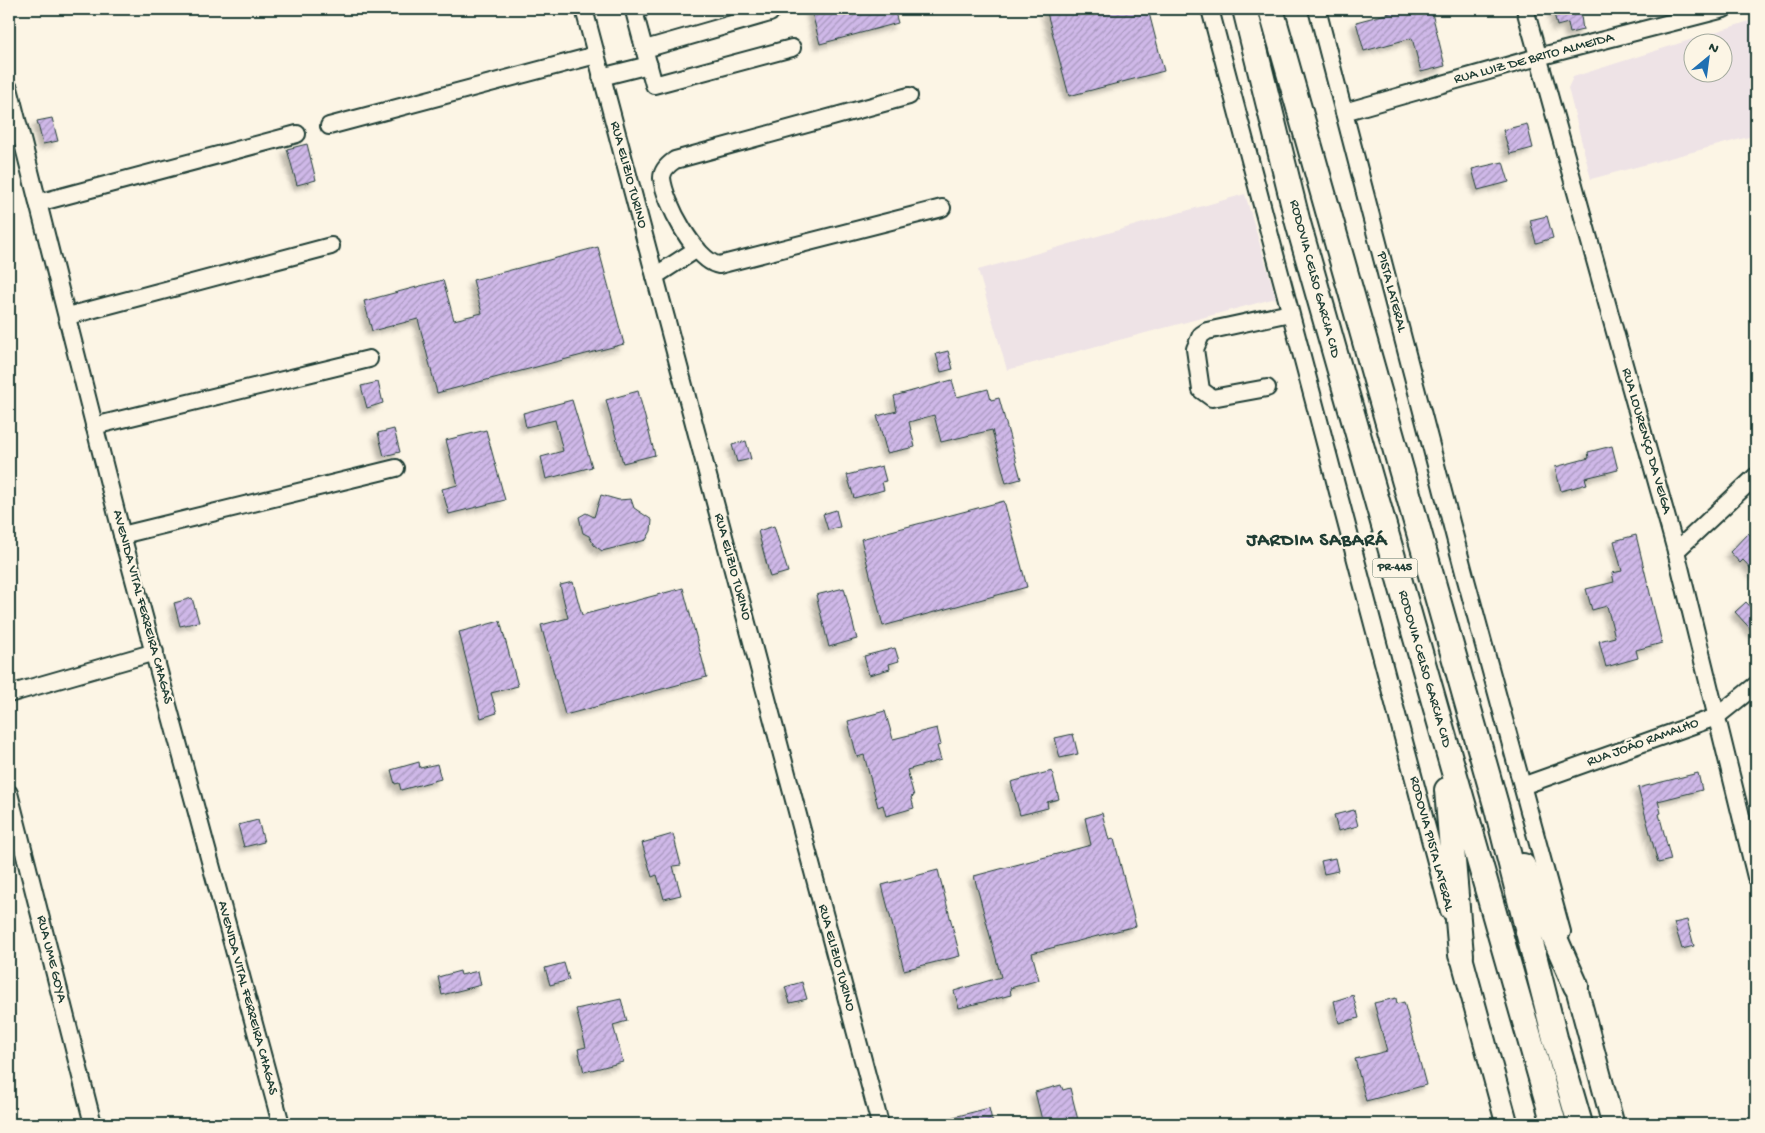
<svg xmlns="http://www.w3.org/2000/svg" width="1765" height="1133" font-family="'Gochi Hand',sans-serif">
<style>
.built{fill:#eee3e6;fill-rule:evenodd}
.building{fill:url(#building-hatch);stroke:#1f3d34;filter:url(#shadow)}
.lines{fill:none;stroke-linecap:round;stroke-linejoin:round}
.minor-casing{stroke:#1f3d34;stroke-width:20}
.major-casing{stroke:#1f3d34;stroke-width:25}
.highway-casing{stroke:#1f3d34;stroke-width:28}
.minor{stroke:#fcf5e5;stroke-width:16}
.major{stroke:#fcf5e5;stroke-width:21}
.highway{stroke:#fcf5e5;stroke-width:24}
.labels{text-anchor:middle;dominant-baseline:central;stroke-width:4.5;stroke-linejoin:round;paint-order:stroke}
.shield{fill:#fcf5e5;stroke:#617469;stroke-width:1}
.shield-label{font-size:12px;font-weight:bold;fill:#1f3d34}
.street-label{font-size:14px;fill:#1f3d34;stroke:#fcf5e5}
.district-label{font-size:19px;font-weight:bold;letter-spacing:1px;fill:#1f3d34;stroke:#fcf5e5}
</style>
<defs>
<pattern id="building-hatch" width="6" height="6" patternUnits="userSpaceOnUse" patternTransform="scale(1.25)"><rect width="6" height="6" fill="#cfb8e8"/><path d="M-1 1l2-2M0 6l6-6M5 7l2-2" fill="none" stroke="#a797bd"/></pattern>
<filter id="shadow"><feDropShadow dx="-4.5" dy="4.5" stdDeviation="2.5" flood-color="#0004"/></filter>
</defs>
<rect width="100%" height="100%" fill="#fcf5e5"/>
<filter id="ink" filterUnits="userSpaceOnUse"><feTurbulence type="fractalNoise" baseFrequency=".02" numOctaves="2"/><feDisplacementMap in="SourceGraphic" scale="10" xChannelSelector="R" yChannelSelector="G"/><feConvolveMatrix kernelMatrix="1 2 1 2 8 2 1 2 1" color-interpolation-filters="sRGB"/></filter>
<g filter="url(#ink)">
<!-- built -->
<g class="built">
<path d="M1756,19V135L1591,179L1568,88L1573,77ZM1692,42H1722V72H1692Z"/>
<polygon points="1245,194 1276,298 1007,370 978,270"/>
</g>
<!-- building -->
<g class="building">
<polygon points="811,9 894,9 898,23 820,44"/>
<polygon points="1046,9 1148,9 1164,71 1069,96"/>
<polygon points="1405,9 1431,9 1445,66 1421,72 1412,38 1364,51 1356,22"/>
<polygon points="1553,9 1580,9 1583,30 1570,33 1568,23 1557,26"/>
<polygon points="52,118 58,141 43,144 37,121"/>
<polygon points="1527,124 1533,148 1510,154 1503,130"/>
<polygon points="307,144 316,180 297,185 287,149"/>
<polygon points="1503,162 1509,182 1478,190 1472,169"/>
<polygon points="1547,216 1553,238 1536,243 1530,220"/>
<polygon points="598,247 624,344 437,393 418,319 372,331 364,301 443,280 454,320 482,313 473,280"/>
<polygon points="948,351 953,369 941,372 936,354"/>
<polygon points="952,380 957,397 988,389 991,400 999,398 1021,479 1006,483 992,430 941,442 934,415 909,422 915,447 887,453 877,416 897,411 894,396"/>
<polygon points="378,382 383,403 367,408 361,386"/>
<polygon points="638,391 655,455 623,463 606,400"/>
<polygon points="572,400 592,467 546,479 541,457 563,451 555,420 526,427 523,413"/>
<polygon points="394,429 400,452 384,456 378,433"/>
<polygon points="486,430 505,500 449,514 442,489 458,485 446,440"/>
<polygon points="746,441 751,459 737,462 732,445"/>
<polygon points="1612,446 1618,470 1585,478 1587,484 1561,491 1555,467 1589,458 1588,452"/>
<polygon points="882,466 886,481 882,482 884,490 854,498 847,475"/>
<polygon points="601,495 619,500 631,499 634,508 652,520 651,531 646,540 602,551 594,545 589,536 583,533 579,517 586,513 594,517"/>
<polygon points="1004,501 1027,587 883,626 861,539"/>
<polygon points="836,510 840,527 828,530 823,514"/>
<polygon points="774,526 788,572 770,577 758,531"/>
<polygon points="1748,533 1756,541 1756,574 1743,560 1740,563 1730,552"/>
<polygon points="1636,535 1662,643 1636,650 1638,658 1606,667 1599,641 1615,637 1607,606 1592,610 1586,589 1614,582 1612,573 1622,571 1614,541"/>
<polygon points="573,582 582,615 683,588 707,677 565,715 541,625 568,618 560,585"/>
<polygon points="844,588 857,639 829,647 816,595"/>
<polygon points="192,598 199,622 180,626 174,603"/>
<polygon points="1746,602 1756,613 1756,635 1735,612"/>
<polygon points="500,621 518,686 491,693 497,713 481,718 459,632"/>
<polygon points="895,648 899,661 889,664 890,669 869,675 864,656"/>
<polygon points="885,711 893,739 937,728 941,745 937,746 941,760 907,770 914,796 911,797 914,808 886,816 883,805 878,807 864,755 857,757 848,721"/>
<polygon points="1073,734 1078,754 1060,758 1055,738"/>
<polygon points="419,762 420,768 437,764 441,779 401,790 399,783 395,784 391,770"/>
<polygon points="1052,771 1059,799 1047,802 1048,808 1020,815 1011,782"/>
<polygon points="1698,773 1702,790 1658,801 1661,813 1659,814 1671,860 1658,863 1638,788"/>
<polygon points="1354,810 1358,826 1338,831 1334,815"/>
<polygon points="1102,813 1109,840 1114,839 1136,926 1032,953 1039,980 1010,988 1011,995 959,1008 954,991 1001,977 974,876 1091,845 1085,818"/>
<polygon points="258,820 264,842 244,847 238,825"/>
<polygon points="673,834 681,865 673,866 681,895 664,899 657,875 652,877 642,843"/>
<polygon points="1335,858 1338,871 1324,874 1321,861"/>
<polygon points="938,870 960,956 904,970 882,885"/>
<polygon points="1687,920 1694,946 1682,949 1674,923"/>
<polygon points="564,963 569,980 550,985 545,968"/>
<polygon points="460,971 461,975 478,971 481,985 442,995 438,977"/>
<polygon points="802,982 807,999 790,1003 785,987"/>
<polygon points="1353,995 1359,1018 1339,1023 1334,1001"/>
<polygon points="1396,998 1397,1004 1404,1002 1426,1085 1366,1101 1355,1059 1387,1051 1374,1003"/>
<polygon points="621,999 627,1021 613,1025 623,1062 584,1072 578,1049 586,1047 576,1009"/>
<polygon points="1061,1085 1063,1090 1070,1088 1079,1124 1043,1124 1035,1092"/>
<polygon points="989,1108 993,1124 943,1124 942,1120"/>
</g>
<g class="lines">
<!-- minor casing -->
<g class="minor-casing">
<g id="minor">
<polyline points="584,9 880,1124"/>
<polyline points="641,9 634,11 654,85 792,48"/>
<polyline points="1210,9 1449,911"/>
<polyline points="1317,9 1465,576 1562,932"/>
<polyline points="1525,9 1676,551 1756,877"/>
<polyline points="645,49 770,13"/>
<polyline points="601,77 649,65"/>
<polyline points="9,88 122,535 281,1124"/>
<path d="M909,96L675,160C669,164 662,170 662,178C664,201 696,262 719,265L942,208"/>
<polyline points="1344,112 1538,57 1724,9"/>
<polyline points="329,126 596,55"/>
<polyline points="38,203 297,134"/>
<polyline points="655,276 697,249"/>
<polyline points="68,316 331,246"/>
<polyline points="1267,388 1212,398 1201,390 1195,349 1201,335 1207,331 1290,313"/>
<polyline points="94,426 369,359"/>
<polyline points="122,535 396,468"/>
<polyline points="1676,551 1756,476"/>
<polyline points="9,694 155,652"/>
<polyline points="1522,786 1716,717 1756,685"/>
<polyline points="9,793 93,1124"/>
</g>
</g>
<!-- major casing -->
<g class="major-casing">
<g id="major">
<polyline points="1461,955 1507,1124"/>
<polyline points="1576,986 1613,1124"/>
</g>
</g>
<!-- highway casing -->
<g class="highway-casing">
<g id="highway">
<polyline points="1245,9 1298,223 1554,1124"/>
<polyline points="1271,9 1496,805 1555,1038 1580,1124"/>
<polyline points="1447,790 1461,955"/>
<polyline points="1523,866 1576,986"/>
</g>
</g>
<!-- minor -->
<use href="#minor" class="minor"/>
<!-- major -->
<use href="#major" class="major"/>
<!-- highway -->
<use href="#highway" class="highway"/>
</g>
</g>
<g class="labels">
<!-- shield labels -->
<rect class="shield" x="1372.5" y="558.5" width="45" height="19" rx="4"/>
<g class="shield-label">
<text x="1395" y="568">PR-445</text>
</g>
<!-- street labels -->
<g class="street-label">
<text transform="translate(1534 59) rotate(-15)">RUA LUIZ DE BRITO ALMEIDA</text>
<text transform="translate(628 175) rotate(75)">RUA ELIZIO TURINO</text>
<text transform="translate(1314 279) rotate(75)">RODOVIA CELSO GARCIA CID</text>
<text transform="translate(1391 292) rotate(75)">PISTA LATERAL</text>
<text transform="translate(1646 441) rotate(74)">RUA LOURENÇO DA VEIGA</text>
<text transform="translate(732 567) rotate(75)">RUA ELIZIO TURINO</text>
<text transform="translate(142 607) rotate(75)">AVENIDA VITAL FERREIRA CHAGAS</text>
<text transform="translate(1424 669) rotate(74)">RODOVIA CELSO GARCIA CID</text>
<text transform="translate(1643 743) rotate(-20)">RUA JOÃO RAMALHO</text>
<text transform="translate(1431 844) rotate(75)">RODOVIA PISTA LATERAL</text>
<text transform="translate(836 958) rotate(75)">RUA ELIZIO TURINO</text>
<text transform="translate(51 959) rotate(76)">RUA UME GOYA</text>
<text transform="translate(247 998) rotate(75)">AVENIDA VITAL FERREIRA CHAGAS</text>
</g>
<!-- district labels -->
<g class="district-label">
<text x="1317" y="541">JARDIM SABARÁ</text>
</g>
</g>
<!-- margin -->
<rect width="1765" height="1133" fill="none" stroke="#fcf5e5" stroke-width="30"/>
<rect x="15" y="15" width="1735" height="1103" fill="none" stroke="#1f3d34" stroke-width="2" filter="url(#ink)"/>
<!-- north arrow -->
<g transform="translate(1708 58) rotate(29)"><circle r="24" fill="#fcf5e5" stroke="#a4ab9e"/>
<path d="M0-4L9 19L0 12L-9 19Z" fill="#1f6fb2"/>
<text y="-8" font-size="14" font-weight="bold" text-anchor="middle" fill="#1f3d34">N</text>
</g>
</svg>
